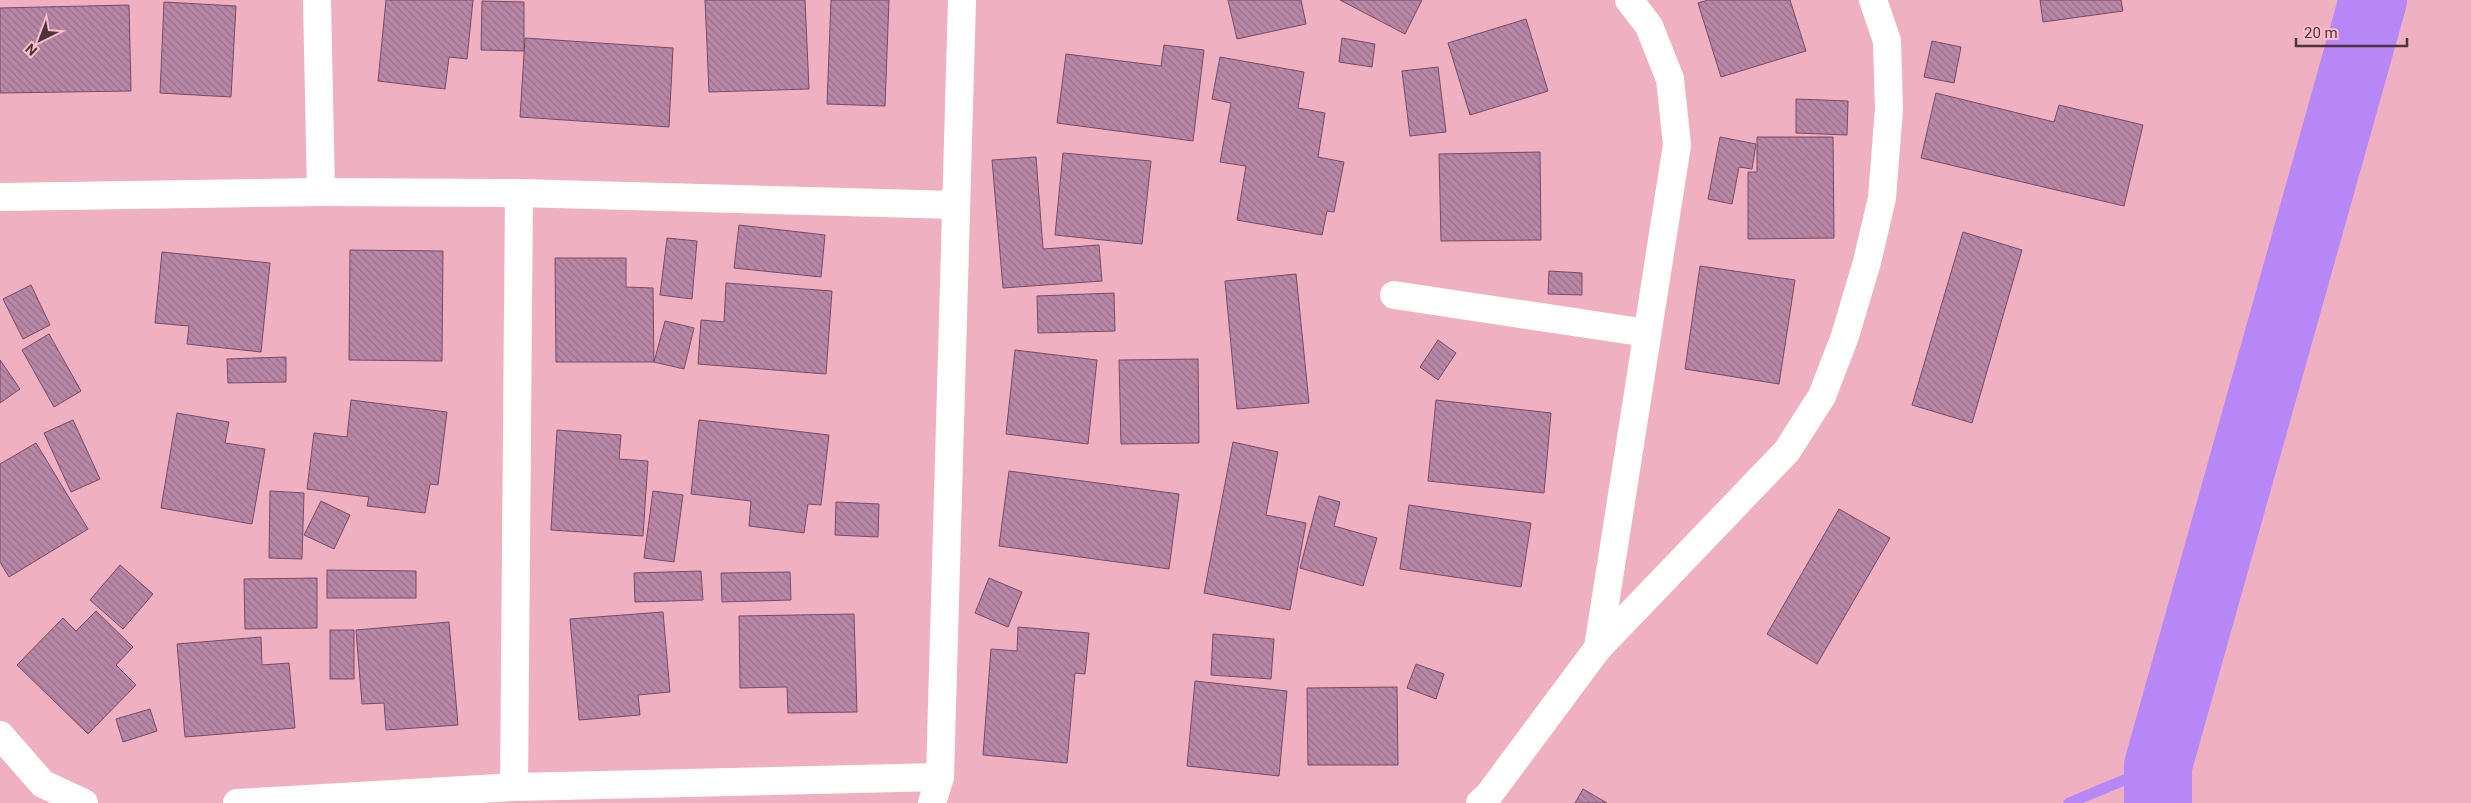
<svg xmlns="http://www.w3.org/2000/svg" width="2471" height="803" font-family="Roboto,sans-serif">
<style>
.lines{fill:none;stroke-linecap:round;stroke-linejoin:round}
.stream{stroke:#b787f8;stroke-width:11}
.river{stroke:#b787f8;stroke-width:68}
.building{fill:url(#building-back-hatch);stroke:#784a67}
.minor{stroke:#fff;stroke-width:28}
</style>
<defs>
<pattern id="building-back-hatch" width="6" height="6" patternUnits="userSpaceOnUse" patternTransform="scale(1.25)"><rect width="6" height="6" fill="#b987a6"/><path d="M-1 5l2 2M0 0l6 6M5-1l2 2" fill="none" stroke="#996f88"/></pattern>
</defs>
<rect width="100%" height="100%" fill="#efb1c1"/>
<g class="lines">
<!-- stream -->
<polyline class="stream" points="2069,803 2158,766"/>
<!-- river -->
<polyline class="river" points="2158,803 2158,766 2373,0"/>
</g>
<!-- building -->
<g class="building">
<polygon points="386,0 473,0 467,59 449,57 445,89 378,81"/>
<polygon points="705,0 805,0 809,89 709,92"/>
<polygon points="831,0 889,0 885,106 827,104"/>
<polygon points="1228,0 1301,0 1306,24 1237,39"/>
<polygon points="1340,0 1422,0 1405,34"/>
<polygon points="1708,0 1790,0 1806,51 1721,77 1698,3"/>
<polygon points="2040,0 2121,0 2123,11 2043,22"/>
<polygon points="482,1 524,2 524,51 481,50"/>
<polygon points="164,2 236,6 231,97 160,93"/>
<polygon points="129,5 131,91 0,93 0,8"/>
<polygon points="1526,19 1548,91 1470,115 1448,43"/>
<polygon points="525,38 673,48 669,127 520,117"/>
<polygon points="1342,38 1375,44 1372,67 1339,62"/>
<polygon points="1932,41 1961,47 1954,83 1924,77"/>
<polygon points="1164,45 1204,50 1193,141 1057,123 1066,54 1161,66"/>
<polygon points="1220,57 1304,72 1298,108 1325,113 1318,157 1344,162 1334,212 1327,211 1322,235 1237,220 1246,166 1220,162 1231,103 1212,99"/>
<polygon points="1438,67 1446,132 1410,136 1402,71"/>
<polygon points="1936,93 2054,122 2059,105 2143,125 2124,206 1921,158"/>
<polygon points="1796,99 1848,101 1847,135 1796,133"/>
<polygon points="1720,137 1756,144 1752,169 1739,167 1732,204 1708,199"/>
<polygon points="1757,137 1833,137 1834,238 1748,239 1748,172 1757,172"/>
<polygon points="1540,152 1541,240 1441,241 1439,154"/>
<polygon points="1063,153 1151,161 1142,244 1055,235"/>
<polygon points="1036,157 1043,249 1099,245 1102,281 1003,288 992,160"/>
<polygon points="739,225 825,235 821,277 734,268"/>
<polygon points="1963,232 2022,250 1972,423 1912,405"/>
<polygon points="667,238 697,241 692,299 660,295"/>
<polygon points="350,250 443,251 442,361 349,360"/>
<polygon points="162,252 270,263 261,352 187,344 189,326 155,323"/>
<polygon points="555,258 626,258 626,287 653,288 654,362 556,362"/>
<polygon points="1700,266 1795,280 1779,384 1685,369"/>
<polygon points="1549,271 1582,273 1582,295 1548,294"/>
<polygon points="1296,274 1309,403 1237,409 1225,281"/>
<polygon points="726,283 832,291 826,374 698,364 701,320 724,322"/>
<polygon points="31,285 50,325 23,339 3,299"/>
<polygon points="1114,293 1115,331 1038,333 1037,296"/>
<polygon points="665,321 694,328 684,369 654,362"/>
<polygon points="49,334 81,391 54,407 22,350"/>
<polygon points="1438,340 1456,353 1438,380 1420,367"/>
<polygon points="1015,350 1097,360 1088,444 1006,434"/>
<polygon points="286,357 286,382 228,383 227,359"/>
<polygon points="1198,359 1199,443 1121,444 1119,360"/>
<polygon points="0,360 20,389 0,403"/>
<polygon points="351,400 447,412 438,485 430,484 425,513 367,506 369,497 307,489 314,433 347,437"/>
<polygon points="1436,400 1551,413 1544,493 1428,481"/>
<polygon points="177,413 229,422 225,443 265,449 252,524 161,508"/>
<polygon points="73,420 100,479 71,492 44,433"/>
<polygon points="699,420 829,435 821,505 808,504 804,533 749,526 751,501 691,494"/>
<polygon points="557,430 621,435 619,459 648,461 643,536 551,530"/>
<polygon points="1233,442 1278,452 1266,515 1306,523 1290,610 1204,593"/>
<polygon points="36,443 88,529 9,577 0,562 0,464"/>
<polygon points="1009,471 1179,494 1169,569 999,546"/>
<polygon points="270,491 304,493 302,559 269,558"/>
<polygon points="653,491 683,495 674,562 644,558"/>
<polygon points="1319,496 1340,502 1334,526 1377,538 1363,586 1300,568"/>
<polygon points="321,501 350,515 334,549 304,535"/>
<polygon points="836,502 879,504 878,537 835,535"/>
<polygon points="1409,505 1531,523 1521,587 1400,569"/>
<polygon points="1839,509 1890,538 1817,664 1767,634"/>
<polygon points="120,565 153,594 123,629 90,600"/>
<polygon points="327,570 416,571 416,598 327,598"/>
<polygon points="701,571 703,600 635,602 634,573"/>
<polygon points="790,572 791,600 722,602 721,573"/>
<polygon points="317,578 317,628 245,629 244,579"/>
<polygon points="989,578 1022,592 1008,627 975,613"/>
<polygon points="96,611 133,647 116,665 136,685 88,734 17,665 63,618 76,631"/>
<polygon points="663,612 670,692 638,695 640,715 579,720 570,619"/>
<polygon points="854,614 857,712 788,713 787,687 740,688 739,616"/>
<polygon points="449,622 458,725 386,730 384,703 362,704 356,630"/>
<polygon points="1018,627 1089,633 1085,674 1075,673 1067,763 983,755 991,649 1017,651"/>
<rect x="330" y="630" width="24" height="49"/>
<polygon points="1213,634 1274,639 1271,679 1211,675"/>
<polygon points="261,637 262,665 289,663 295,728 185,737 177,644"/>
<polygon points="1416,664 1444,674 1436,699 1407,688"/>
<polygon points="1195,681 1287,691 1279,776 1187,766"/>
<polygon points="1397,687 1398,765 1308,765 1307,688"/>
<polygon points="150,709 157,731 123,742 116,719"/>
<polygon points="1583,789 1607,803 1575,803"/>
</g>
<g class="lines">
<!-- minor -->
<g class="minor">
<polyline points="317,0 321,192"/>
<polyline points="0,197 321,192 519,193 955,205"/>
<polyline points="1394,295 1647,333"/>
<polyline points="1598,648 1677,145 1670,79 1649,26 1629,0"/>
<polyline points="0,735 43,784 84,803"/>
<polyline points="514,787 519,193"/>
<polyline points="237,803 514,787 940,777"/>
<polyline points="932,803 940,777 962,0"/>
<polyline points="1480,803 1488,796 1598,648 1787,451 1822,396 1845,336 1867,262 1882,198 1889,109 1887,41 1873,0"/>
</g>
</g>
<!-- north arrow -->
<g transform="translate(40 40) rotate(222)" stroke="#fcbdcd" stroke-width="4" paint-order="stroke">
<path d="M0-4L9 19L0 12L-9 19Z" fill="#4d343b"/>
<text y="-8" font-size="14" font-weight="bold" text-anchor="middle" fill="#4d343b">N</text>
</g>
<!-- scale -->
<path d="M2296 38v8h111v-8" fill="none" stroke="#4d343b" stroke-width="2.5"/>
<text x="2304" y="38" font-size="15" fill="#4d343b" stroke="#fcbdcd" stroke-width="4" paint-order="stroke">20 m</text>
</svg>
